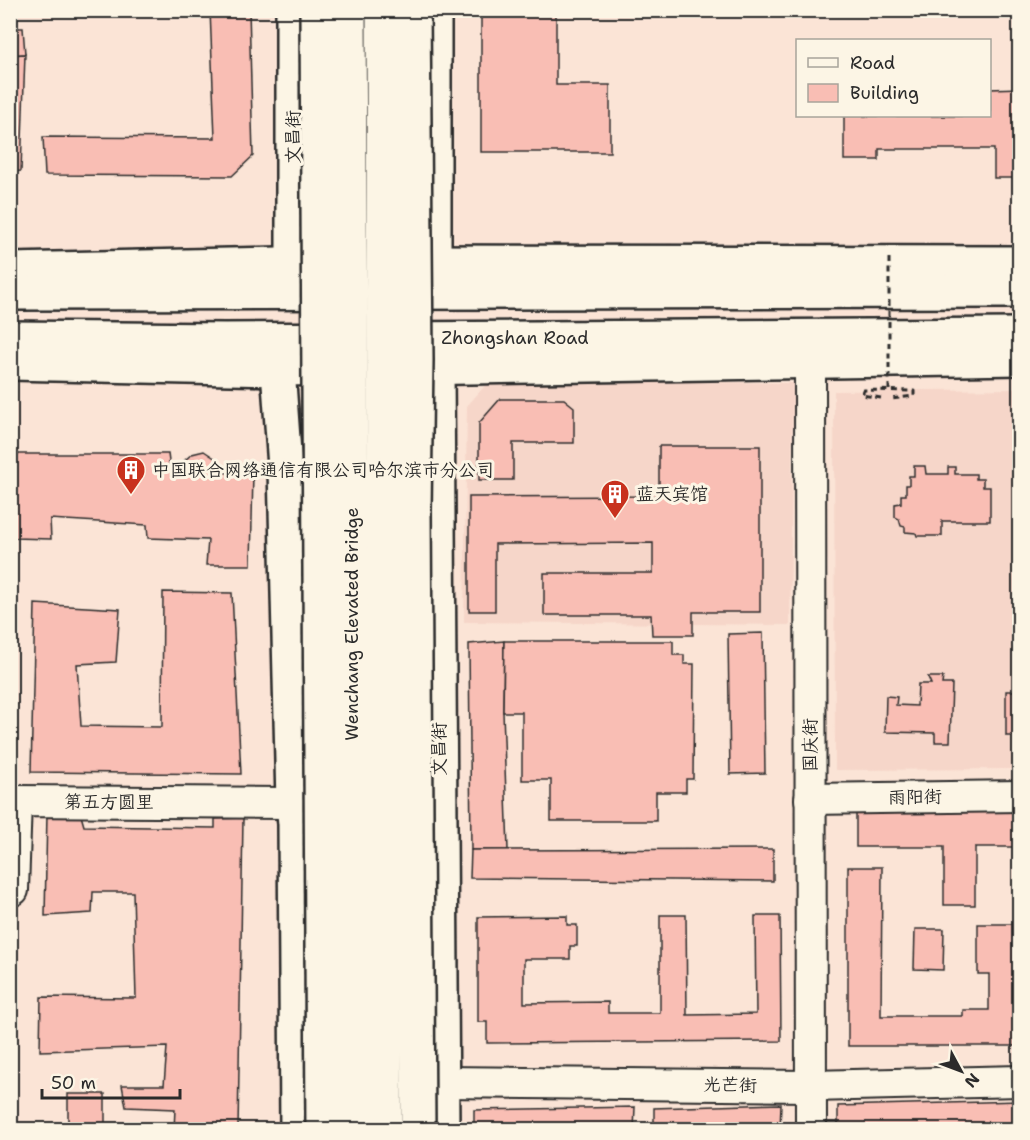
<svg xmlns="http://www.w3.org/2000/svg" width="1030" height="1140" font-family="'Shantell Sans','LXGW WenKai TC',sans-serif">
<style>
.built{fill:#f6d6c9}
.building{fill:#f9beb4;stroke:#2b2b2b;stroke-width:1.5}
.lines{fill:none;stroke-linecap:round;stroke-linejoin:round}
.secondary-casing{stroke:#2b2b2b;stroke-width:34}
.primary-casing{stroke:#2b2b2b;stroke-width:38}
.highway-casing{stroke:#2b2b2b;stroke-width:38}
.path{stroke:#2b2b2b;stroke-width:3;stroke-dasharray:6 4.5;stroke-linecap:butt}
.secondary{stroke:#fcf5e5;stroke-width:30}
.primary{stroke:#fcf5e5;stroke-width:33}
.highway{stroke:#fcf5e5;stroke-width:33}
.highway-bridge-casing{stroke:#2b2b2b;stroke-width:38;stroke-linecap:butt}
.path-bridge{stroke:#2b2b2b;stroke-width:3;stroke-dasharray:6 4.5;stroke-linecap:butt}
.highway-bridge{stroke:#fcf5e5;stroke-width:33}
.labels{text-anchor:middle;dominant-baseline:central;stroke-width:6;stroke-linejoin:round;paint-order:stroke}
.street-label{font-size:18px;fill:#2b2b2b;stroke:#fcf5e5}
.poi-label{font-size:18px;fill:#2b2b2b;stroke:#fcf5e5;text-anchor:start}
</style>
<rect width="100%" height="100%" fill="#fbe4d6"/>
<filter id="ink" filterUnits="userSpaceOnUse"><feTurbulence type="fractalNoise" baseFrequency=".0167" numOctaves="2"/><feDisplacementMap in="SourceGraphic" scale="12" xChannelSelector="R" yChannelSelector="G"/><feConvolveMatrix kernelMatrix="1 2 1 2 8 2 1 2 1" color-interpolation-filters="sRGB"/></filter>
<g filter="url(#ink)">
<!-- built -->
<g class="built">
<polygon points="490,380 793,383 790,625 464,622 467,406"/>
<polygon points="1019,389 1019,769 835,770 834,391"/>
</g>
<!-- building -->
<g class="building">
<polygon points="210,10 249,10 253,156 232,176 45,175 43,137 215,138"/>
<polygon points="481,10 556,10 556,85 610,85 610,152 481,152"/>
<polygon points="10,28 23,28 25,54 10,55"/>
<polygon points="25,54 21,171 10,172 10,55"/>
<polygon points="1020,88 1020,178 994,178 994,149 879,149 879,160 844,160 844,116 990,116 990,89"/>
<polygon points="500,399 564,399 574,407 574,443 513,443 513,480 479,480 479,423"/>
<polygon points="659,446 760,446 760,612 693,612 693,635 652,635 651,615 544,615 544,573 653,573 653,543 495,544 495,611 469,611 469,497 659,496"/>
<polygon points="204,451 216,459 224,473 253,472 251,565 206,565 208,540 148,538 147,525 50,519 51,539 14,538 13,520 10,520 10,454 168,454 170,469 180,471 184,461 192,454"/>
<polygon points="914,466 925,466 926,474 948,474 948,467 955,467 955,474 976,474 976,479 983,479 983,487 990,487 990,521 942,521 942,536 917,536 916,533 905,532 905,527 901,526 899,519 895,517 895,504 901,503 901,495 906,495 906,485 909,485 909,476 914,476"/>
<polygon points="163,592 232,593 241,774 31,772 35,604 120,609 116,662 77,664 81,726 162,727"/>
<polygon points="763,633 765,773 730,774 728,634"/>
<polygon points="504,641 503,712 508,850 471,850 469,644"/>
<polygon points="504,641 673,641 673,655 684,655 684,664 694,664 693,779 686,779 686,792 656,792 656,821 551,821 551,780 522,780 522,712 503,712"/>
<polygon points="928,677 943,677 942,684 952,684 950,742 935,742 935,733 885,732 886,696 897,697 896,705 917,706 918,684 931,684"/>
<polygon points="1006,691 1017,691 1017,699 1020,699 1020,736 1006,736"/>
<polygon points="1020,811 1020,847 975,847 975,905 944,905 944,847 856,847 856,812"/>
<polygon points="80,812 84,826 215,828 215,819 243,818 238,1130 174,1130 175,1109 126,1107 122,1085 164,1085 167,1047 40,1051 41,997 136,998 133,892 93,892 92,913 45,916 47,813"/>
<polygon points="773,849 773,881 470,878 471,850"/>
<polygon points="848,867 882,867 881,1016 963,1016 963,1010 989,1010 989,974 978,974 978,924 1015,924 1014,971 1020,971 1020,1018 1015,1018 1015,1046 848,1046"/>
<rect x="10" y="910" width="6" height="103"/>
<polygon points="660,915 686,915 687,1015 756,1014 755,916 780,916 781,1041 487,1043 487,1022 478,1022 478,917 567,916 567,925 577,925 577,946 570,946 570,959 524,959 524,1003 608,1002 608,1013 660,1013"/>
<polygon points="915,929 944,929 943,970 914,969"/>
<rect x="68" y="1094" width="37" height="36"/>
<polygon points="1020,1101 1020,1130 838,1130 838,1106"/>
<polygon points="781,1104 780,1130 654,1130 654,1108"/>
<polygon points="635,1107 634,1130 474,1130 474,1110"/>
</g>
<g class="lines">
<!-- secondary casing -->
<g class="secondary-casing">
<g id="secondary">
<polyline points="810,361 811,1130"/>
<polyline points="810,799 1020,796"/>
<polyline points="10,890 13,890 16,801 293,803"/>
<polyline points="441,1082 811,1086 1020,1081"/>
</g>
</g>
<!-- primary casing -->
<g class="primary-casing">
<g id="primary">
<polyline points="406,262 1020,263"/>
<polyline points="10,270 322,263"/>
<polyline points="10,293 1020,291"/>
<polyline points="10,338 225,340 1020,335"/>
<polyline points="10,363 278,369 348,368"/>
<polyline points="408,368 1020,358"/>
</g>
</g>
<!-- highway casing -->
<g class="highway-casing">
<g id="highway">
<polyline points="434,262 434,10"/>
<polyline points="293,263 293,10"/>
<polyline points="437,368 442,1130"/>
<polyline points="278,369 285,467 293,803 295,824 297,1130"/>
</g>
</g>
<!-- path -->
<polyline class="path" points="881,398 862,395 864,390 914,391 914,396 891,399"/>
<!-- secondary -->
<use href="#secondary" class="secondary"/>
<!-- primary -->
<use href="#primary" class="primary"/>
<!-- highway -->
<use href="#highway" class="highway"/>
<!-- highway-bridge casing -->
<g class="highway-bridge-casing">
<g id="highway-bridge">
<polyline points="317,10 323,1130"/>
<polyline points="349,10 355,1130"/>
<polyline points="383,10 385,1130"/>
<polyline points="413,10 416,360 414,510 418,1130"/>
</g>
</g>
<!-- path-bridge -->
<polyline class="path-bridge" points="889,390 889,258"/>
<!-- highway-bridge -->
<use href="#highway-bridge" class="highway-bridge"/>
</g>
</g>
<!-- icons -->
<defs>
<g id="building-pin" transform="scale(1.5)"><path d="M0 17L-7.5 6A9.5 9.5 0 1 1 7.5 6Z" fill="#c8321e" stroke="#fcf5e5"/><path d="M-4-6H4V6H1V3H-1V6H-4ZM-2.5-4.3h1.7v1.8h-1.7ZM.8-4.3h1.7v1.8H.8ZM-2.5-1h1.7V.8h-1.7ZM.8-1h1.7V.8H.8Z" fill="#fff"/></g>
</defs>
<g fill-rule="evenodd">
<use href="#building-pin" x="131" y="470"/>
<use href="#building-pin" x="615" y="494"/>
</g>
<g class="labels">
<!-- street labels -->
<g class="street-label">
<text transform="translate(293 137) rotate(-90)">文昌街</text>
<text x="515" y="338">Zhongshan Road</text>
<text transform="translate(352 624) rotate(-90)">Wenchang Elevated Bridge</text>
<text transform="translate(810 745) rotate(-90)">国庆街</text>
<text transform="translate(439 749) rotate(-90)">文昌街</text>
<text transform="translate(915 797) rotate(-1)">雨阳街</text>
<text x="109" y="802">第五方圆里</text>
<text transform="translate(730 1085) rotate(1)">光芒街</text>
</g>
<!-- poi labels -->
<g class="poi-label">
<text x="152" y="470">中国联合网络通信有限公司哈尔滨市分公司</text>
<text x="636" y="494">蓝天宾馆</text>
</g>
</g>
<!-- margin -->
<rect width="1030" height="1140" fill="none" stroke="#fcf5e5" stroke-width="36"/>
<rect x="18" y="18" width="994" height="1104" fill="none" stroke="#2b2b2b" stroke-width="2" filter="url(#ink)"/>
<!-- legend -->
<rect x="796" y="39" width="195" height="78" fill="#fcf5e5" stroke="#a8a49b" stroke-width="1.5"/>
<rect x="808" y="58" width="30" height="9" fill="#fcf5e5" stroke="#a8a49b" stroke-width="1.5"/>
<text x="850" y="69" font-size="18" fill="#2b2b2b">Road</text>
<rect x="808" y="84" width="30" height="18" fill="#f9beb4" stroke="#a8a49b" stroke-width="1.5"/>
<text x="850" y="99" font-size="18" fill="#2b2b2b">Building</text>
<!-- north arrow -->
<g transform="translate(961 1071) rotate(131)" stroke="#fcf5e5" stroke-width="4.5" paint-order="stroke">
<path d="M0-4.5L10 22L0 15L-10 22Z" fill="#2b2b2b"/>
<text y="-9" font-size="16" font-weight="bold" text-anchor="middle" fill="#2b2b2b">N</text>
</g>
<!-- scale -->
<path d="M42 1089v9h138v-9" fill="none" stroke="#2b2b2b" stroke-width="3"/>
<text x="51" y="1089" font-size="18" fill="#2b2b2b" stroke="#fcf5e5" stroke-width="4.5" paint-order="stroke">50 m</text>
</svg>
